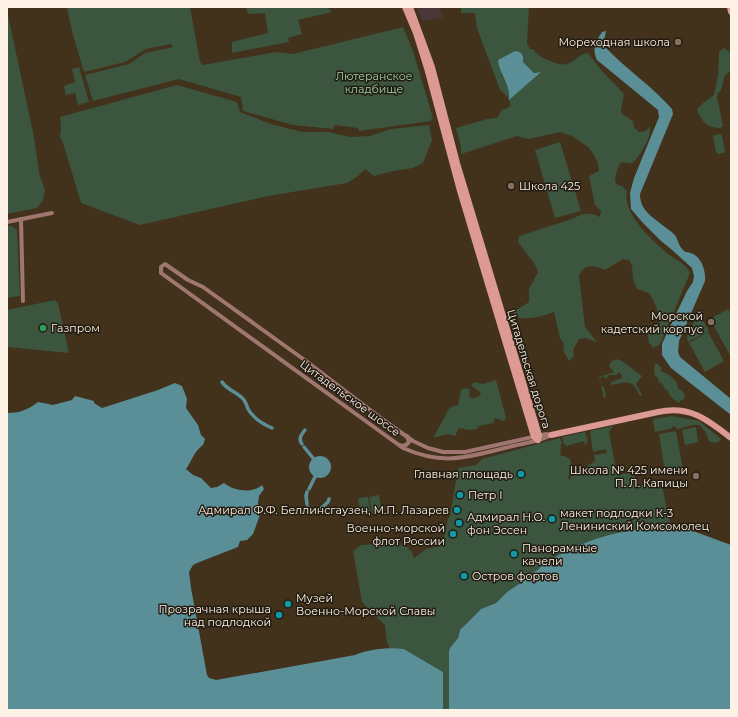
<svg xmlns="http://www.w3.org/2000/svg" width="738" height="717" font-family="Montserrat,sans-serif">
<style>
.commercial{fill:#4b3637}
.green{fill:#3b553f;fill-rule:evenodd}
.water{fill:#5a8f98}
.pier{fill:#42311b}
.lines{fill:none;stroke-linecap:round;stroke-linejoin:round}
.canal{stroke:#5a8f98;stroke-width:3.5}
.street{stroke:#a07671;stroke-width:4}
.secondary{stroke:#dc9a93;stroke-width:6}
.education-dot{fill:#8d6e63;stroke:#221b11;stroke-width:1.5}
.leisure-dot{fill:#2e9e5b;stroke:#221b11;stroke-width:1.5}
.culture-dot{fill:#0f9aa8;stroke:#221b11;stroke-width:1.5}
.labels{text-anchor:middle;dominant-baseline:central;stroke-width:3;stroke-linejoin:round;paint-order:stroke}
.poi-label{font-size:11px;fill:#fdf2e5;stroke:#221b11;text-anchor:start}
.park-label{font-size:11px;fill:#9ed6a6;stroke:#221b11}
.street-label{font-size:11px;fill:#fdf2e5;stroke:#221b11}
</style>
<rect width="100%" height="100%" fill="#42311b"/>
<!-- commercial -->
<polygon class="commercial" points="416,7 439,7 443,18 423,21"/>
<!-- green -->
<g class="green">
<polygon points="71,7 190,7 200,62 203,65 276,52 293,54 403,27 413,51 433,118 431,121 359,131 358,128 334,125 334,129 293,125 243,111 241,97 179,79 93,101 85,75 129,64 145,53 173,47 171,44 146,49 125,62 84,72 73,35 67,9"/>
<polygon points="246,7 327,7 332,12 298,20 302,34 288,38 289,42 232,53 232,42 268,33 265,13 248,14"/>
<path d="M461,7H529L527,43L530,49H533C537,55 542,58 548,60C563,67 567,66 580,56C583,54 584,53 588,53L602,71L624,94L621,110L622,114L633,121L634,127L639,132L646,131L650,126C650,131 650,135 648,139C647,143 636,162 632,163C628,164 624,161 620,163C618,170 609,185 622,186L627,191C622,213 651,239 667,253C674,259 686,263 690,273L662,340L659,345L653,348L649,343L647,330L654,331L660,329C660,317 656,303 649,293L637,289L633,279L632,266L629,260L623,259L605,270C594,265 584,263 579,276L585,327L597,342L585,338L579,339L573,350L574,356L569,361L563,350L564,344L560,338L554,312C541,317 529,320 516,317L512,310L518,309L529,302V289L538,272L536,266L518,242L519,236L572,219C583,213 589,212 600,217L601,211L595,205L589,176L599,171L598,163L592,152L588,147L572,136L560,132L529,139L517,136L461,154V147L456,128L487,119L497,118L502,110L508,108L511,105L507,96L500,90L477,28L475,13H461ZM523,56V62L534,73L540,72L509,99C510,90 506,83 501,74Z"/>
<polygon points="8,15 34,137 39,172 45,191 43,200 37,208 7,214 7,16"/>
<path d="M724,48L731,53V71L725,75L721,90L718,93L717,97L723,126L720,128C707,128 701,121 697,109L703,103L714,95L718,75L719,52Z"/>
<polygon points="79,67 89,102 78,105 75,93 66,95 64,86 75,82 72,69"/>
<polygon points="177,85 237,102 240,112 271,124 302,132 329,132 350,137 370,136 391,129 429,125 432,140 423,163 413,168 393,171 374,176 365,169 358,176 347,183 268,196 140,225 81,203 64,146 60,137 61,127 60,117"/>
<polygon points="721,134 722,136 725,151 724,153 718,154 716,152 713,137 714,135"/>
<polygon points="560,142 581,211 555,218 535,150"/>
<polygon points="7,226 12,226 17,230 20,296 7,298"/>
<polygon points="55,300 58,303 69,353 7,347 7,310"/>
<polygon points="728,309 731,315 731,357 710,319"/>
<polygon points="696,317 702,319 709,331 688,342 687,337"/>
<polygon points="708,332 724,361 705,372 689,343"/>
<path d="M616,359L622,361L642,376L636,384L642,395L640,396C632,378 628,382 611,385V382L622,378V375L619,372L616,375H609L606,379L603,376L600,379L602,387L608,386L604,387L606,395L604,399L599,377L614,372L609,366L611,362Z"/>
<path d="M655,363L657,364L661,367V371C669,374 678,380 678,389C683,390 684,393 685,397L684,399L681,400L679,403L677,402L670,396L668,391L665,389L662,383H659L658,378L655,376L654,371Z"/>
<polygon points="496,380 506,418 504,421 495,418 493,423 479,426 477,429 469,430 459,428 455,436 448,434 433,438 450,407 458,405 461,390 465,388 470,389 469,396 472,399 479,396 481,393 471,385 475,382 483,384"/>
<path d="M672,416L699,421L721,439C717,444 715,443 709,441L706,433L700,425H692L678,429L674,426L670,429L655,432L653,419Z"/>
<path d="M613,426L609,432L617,475L634,472L637,486L661,482L671,526C618,530 586,537 541,566L539,569L530,574L528,578L507,592L496,603L481,609L460,630L458,638L450,648L449,651V710H443V672L404,649L390,648L387,643L385,625L375,616L362,602L353,551L361,545L390,543L406,546L412,552L414,558L426,549L439,546L441,539L444,537L448,519L450,516L458,468L476,465L482,459L560,438L562,444L560,445L562,448L560,449L561,456H564L570,459L573,471L567,478L570,480V478L573,475L595,461L594,455L607,453L606,449L593,452L590,431Z"/>
<polygon points="696,427 698,442 685,445 682,430"/>
<polygon points="676,431 683,469 665,472 659,434"/>
<polygon points="585,432 588,441 585,446 584,441 566,446 564,444 562,437"/>
<polygon points="379,495 382,512 372,513 369,497"/>
<polygon points="368,497 371,514 361,515 358,498"/>
</g>
<!-- water -->
<g class="water">
<path d="M606,31L604,41L605,47C626,69 652,86 672,109L673,114L640,194C640,211 653,217 665,227C668,229 672,232 675,235C678,240 679,247 684,251C687,253 690,252 693,254C702,258 706,272 705,281L679,341L678,352L680,357L731,399V415L671,368L662,355V344L666,335L687,291L693,282L694,276L692,268L671,249L661,241L643,223L631,209L630,193L634,178L659,117L658,110L597,60C592,48 595,43 602,32Z"/>
<path d="M515,51L520,52L523,56V62L534,73L541,72L509,100C511,85 499,74 498,60Z"/>
<path d="M175,383L182,386L187,399L186,408L198,425L201,435L205,439L203,445C194,451 192,461 186,469L193,475L201,478L211,488L217,487L224,483C234,491 252,494 262,485L264,489L259,496L258,503L261,512L253,534L247,540L240,541L238,547L197,563L193,565L189,572L191,588L207,675L209,678L216,680L355,655C368,649 390,647 404,649L443,672V710H7V413C19,413 28,410 38,402L53,405L72,400L75,396L94,401V403L102,408L158,390Z"/>
<circle cx="320" cy="467" r="11"/>
<path d="M671,526L685,528L731,545V710H449V651L450,648L458,638L460,630L481,609L496,603L507,592L528,578L530,574L539,569L541,566C586,537 618,530 671,526Z"/>
</g>
<!-- pier -->
<polygon class="pier" points="339,656 341,657 254,673 253,672"/>
<g class="lines">
<!-- canal -->
<g class="canal">
<path d="M222,382C228,391 238,392 244,400C246,403 247,406 248,409C253,418 263,424 272,428"/>
<path d="M302,444C298,439 301,435 305,430"/>
<polyline points="304,447 313,458"/>
<polyline points="309,489 315,477"/>
<polyline points="307,504 306,496 307,492"/>
<polyline points="308,507 312,512 316,513 328,502 329,499"/>
</g>
<!-- street -->
<g class="street">
<polyline points="21,219 23,301"/>
<polyline points="7,222 52,213"/>
<path d="M165,264L188,280L203,287L306,361L382,419L413,441L428,448L443,452H465L546,434L551,435C541,441 526,443 513,446C470,456 446,467 403,448L161,273V267Z"/>
<polyline points="399,445 402,446 406,445 409,442 407,436"/>
</g>
<!-- secondary -->
<g class="secondary">
<polyline points="405,7 416,33 427,68 460,191 534,437 538,440"/>
<polyline points="410,7 432,67 457,163 539,435 538,440"/>
<polyline points="730,7 731,12"/>
<path d="M551,435L658,412C690,405 708,420 731,438"/>
</g>
</g>
<!-- markers -->
<g class="education-dot">
<circle cx="678" cy="42" r="4"/>
<circle cx="511" cy="186" r="4"/>
<circle cx="711" cy="322" r="4"/>
<circle cx="696" cy="476" r="4"/>
</g>
<circle class="leisure-dot" cx="43" cy="328" r="4"/>
<g class="culture-dot">
<circle cx="521" cy="474" r="4"/>
<circle cx="460" cy="495" r="4"/>
<circle cx="457" cy="510" r="4"/>
<circle cx="552" cy="519" r="4"/>
<circle cx="459" cy="523" r="4"/>
<circle cx="453" cy="534" r="4"/>
<circle cx="514" cy="554" r="4"/>
<circle cx="464" cy="576" r="4"/>
<circle cx="288" cy="604" r="4"/>
<circle cx="279" cy="615" r="4"/>
</g>
<g class="labels">
<!-- poi labels -->
<g class="poi-label">
<text x="670" y="42" text-anchor="end">Мореходная школа</text>
<text x="519" y="186">Школа 425</text>
<text x="703" y="316" text-anchor="end">Морской<tspan x="703" dy="13">кадетский корпус</tspan></text>
<text x="51" y="328">Газпром</text>
<text x="688" y="470" text-anchor="end">Школа № 425 имени<tspan x="688" dy="13">П. Л. Капицы</tspan></text>
<text x="513" y="474" text-anchor="end">Главная площадь</text>
<text x="468" y="495">Петр I</text>
<text x="449" y="510" text-anchor="end">Адмирал Ф.Ф. Беллинсгаузен, М.П. Лазарев</text>
<text x="560" y="513">макет подлодки К-3<tspan x="560" dy="13">Лениниский Комсомолец</tspan></text>
<text x="467" y="517">Адмирал Н.О.<tspan x="467" dy="13">фон Эссен</tspan></text>
<text x="445" y="528" text-anchor="end">Военно-морской<tspan x="445" dy="13">флот России</tspan></text>
<text x="522" y="548">Панорамные<tspan x="522" dy="13">качели</tspan></text>
<text x="472" y="576">Остров фортов</text>
<text x="296" y="598">Музей<tspan x="296" dy="13">Военно-Морской Славы</tspan></text>
<text x="271" y="609" text-anchor="end">Прозрачная крыша<tspan x="271" dy="13">над подлодкой</tspan></text>
</g>
<!-- park labels -->
<g class="park-label">
<text x="374" y="76">Лютеранское<tspan x="374" dy="13">кладбище</tspan></text>
</g>
<!-- street labels -->
<g class="street-label">
<text transform="translate(529 369) rotate(73)">Цитадельская дорога</text>
<text transform="translate(350 398) rotate(36)">Цитадельское шоссе</text>
</g>
</g>
<!-- border -->
<rect width="738" height="717" fill="none" stroke="#fdf2e5" stroke-width="16"/>
</svg>
